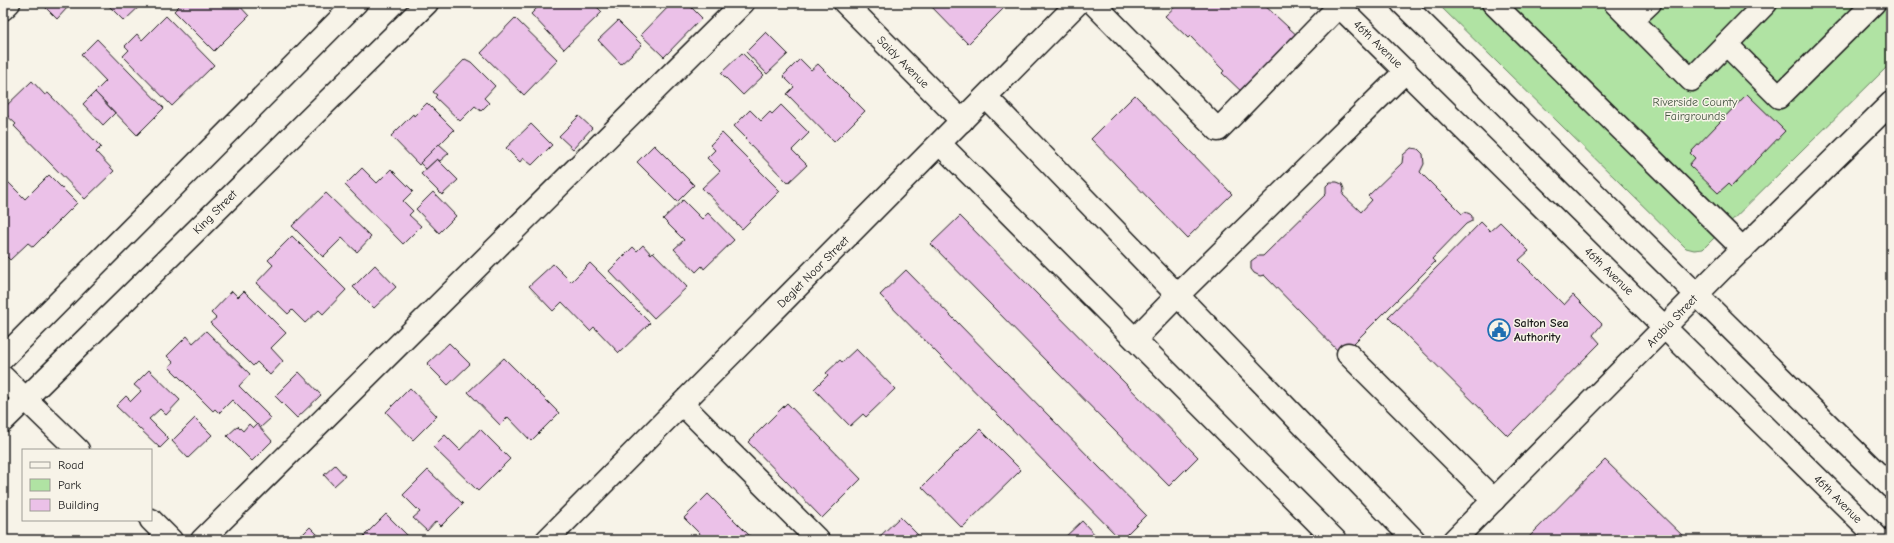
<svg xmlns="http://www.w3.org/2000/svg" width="1894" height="543" font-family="'Comic Neue',sans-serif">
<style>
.green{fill:#b0e3a3;stroke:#668060}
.building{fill:#ebc1e8;stroke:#1c1c1c}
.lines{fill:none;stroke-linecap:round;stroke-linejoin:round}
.minor-casing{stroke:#1c1c1c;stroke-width:25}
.major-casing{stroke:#1c1c1c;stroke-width:25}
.minor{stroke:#f7f3e8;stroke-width:22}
.major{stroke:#f7f3e8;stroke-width:22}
.labels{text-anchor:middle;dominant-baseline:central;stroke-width:3;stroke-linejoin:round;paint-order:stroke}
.street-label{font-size:12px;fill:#1c1c1c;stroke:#f7f3e8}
.park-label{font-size:12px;fill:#485844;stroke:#f7f3e8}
.poi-label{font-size:12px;font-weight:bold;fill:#1c1c1c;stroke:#f7f3e8;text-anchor:start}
</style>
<rect width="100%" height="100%" fill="#f7f3e8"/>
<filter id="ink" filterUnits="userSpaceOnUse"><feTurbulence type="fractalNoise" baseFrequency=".025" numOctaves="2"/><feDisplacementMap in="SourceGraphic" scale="8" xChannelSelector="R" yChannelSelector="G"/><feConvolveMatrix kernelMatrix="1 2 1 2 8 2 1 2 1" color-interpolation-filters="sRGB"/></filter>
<g filter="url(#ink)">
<!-- green -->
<polygon class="green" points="1437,3 1891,3 1891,63 1703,249 1694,250 1686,248"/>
<!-- building -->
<g class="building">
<polygon points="47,3 64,3 68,7 57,19 44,6"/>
<polygon points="106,3 143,3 124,21"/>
<polygon points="182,3 237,3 249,16 214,51 174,11"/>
<polygon points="542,3 593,3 602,12 564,49 531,14"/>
<polygon points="610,3 624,3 617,10"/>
<polygon points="672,3 687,3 702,18 664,57 641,35"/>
<polygon points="928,3 1009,3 968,44"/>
<polygon points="1179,3 1262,3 1301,39 1245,95 1222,73 1224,71 1190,36 1188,38 1165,16"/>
<polygon points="166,16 214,65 172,106 123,56 129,50 125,46 137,34 142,40"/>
<polygon points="515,18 558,60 524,95 481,53"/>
<polygon points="618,21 642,45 621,64 598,40"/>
<polygon points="766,32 788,54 767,74 746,52"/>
<polygon points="97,39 164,108 137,135 95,92 106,81 81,55"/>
<polygon points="742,53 764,75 743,95 721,73"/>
<polygon points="465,59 471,62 495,86 484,98 489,103 481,111 475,106 460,121 435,97 437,95 433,92"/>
<polygon points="800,59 811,70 818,64 865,111 834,142 787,94 794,87 783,76"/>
<polygon points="32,81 45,95 48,93 101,147 96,152 114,171 85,199 14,126 16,124 3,112 3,109"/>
<polygon points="95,92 115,113 103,125 83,104"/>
<polygon points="1747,94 1785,131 1731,187 1728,184 1718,193 1689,165 1695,158 1690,153"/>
<polygon points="1135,95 1232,194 1187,238 1091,139"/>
<polygon points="427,103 454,130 419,165 391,136 413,114 414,116"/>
<polygon points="781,105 809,133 792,150 807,165 788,183 745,139 746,138 734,126 750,110 761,121 770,112 772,114"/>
<polygon points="579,116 592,128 573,149 559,136"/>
<polygon points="531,124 552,145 532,165 523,158 520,162 506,148"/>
<polygon points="722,133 780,191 742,229 702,188 720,171 707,158 715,150 710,145"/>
<polygon points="439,144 449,153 440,161 437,159 426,169 420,163"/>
<polygon points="654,145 694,185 677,202 637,162"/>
<polygon points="1411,148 1418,149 1423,154 1424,164 1420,172 1462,214 1465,212 1470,214 1472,216 1472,221 1466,224 1432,259 1435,262 1342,355 1264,275 1260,276 1254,273 1251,269 1251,261 1258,256 1263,256 1326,194 1326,186 1330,182 1337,182 1342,184 1344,189 1343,195 1361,212 1372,200 1368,196 1402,163 1403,155"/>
<polygon points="437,159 458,180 442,195 421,174"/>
<polygon points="362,168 377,183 391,169 413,191 403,201 413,211 409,215 421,226 403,244 345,185"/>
<polygon points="49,175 77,203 33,247 28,243 10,260 3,253 3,177 25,199"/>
<polygon points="433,192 456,216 439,233 416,209"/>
<polygon points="326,193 371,237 357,252 342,238 323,257 292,226"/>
<polygon points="683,200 702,219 708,213 734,240 704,269 702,266 696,272 674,249 684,240 663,219"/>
<polygon points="960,216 1198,457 1169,486 931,244"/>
<polygon points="1481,222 1490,231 1500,222 1529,251 1519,260 1564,305 1573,295 1602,324 1593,335 1600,343 1508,436 1388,317"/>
<polygon points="292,236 346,290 323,314 319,310 305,323 292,310 288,314 256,283 273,265 268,260"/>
<polygon points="643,245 651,254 653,252 687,287 654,318 609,271 633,247 637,251"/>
<polygon points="590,263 650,323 619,353 594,327 590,331 562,302 553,311 529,286 553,264 571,282"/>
<polygon points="375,265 396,287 374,308 353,287"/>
<polygon points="906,270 1146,515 1121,540 880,295"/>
<polygon points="232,291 238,297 244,291 286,333 271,348 283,361 270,375 257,362 253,366 210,323 216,318 211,313"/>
<polygon points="206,331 250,374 239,386 271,418 260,428 232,400 219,413 215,409 213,411 169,367 173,362 167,356 187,336 193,343"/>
<polygon points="449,343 470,364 448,385 427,364"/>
<polygon points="856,349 895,389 866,417 863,414 850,426 814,389 828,375 826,373 840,360 842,362"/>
<polygon points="504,358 559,413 531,441 508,417 500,425 468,392"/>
<polygon points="149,370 180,400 166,415 160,409 149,419 169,439 160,448 116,406 126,396 131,401 141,391 134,385"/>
<polygon points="299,372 321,395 297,418 275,396"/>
<polygon points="410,388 437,416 413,440 386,412"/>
<polygon points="787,403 861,479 822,518 748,442"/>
<polygon points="195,418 212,435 188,458 172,441"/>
<polygon points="249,424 253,428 257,424 272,441 252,461 227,436 238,426 243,431"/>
<polygon points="480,429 510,459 478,491 433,447 445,435 460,450"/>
<polygon points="980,429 1021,470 962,528 922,487"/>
<polygon points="1605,460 1687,540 1526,540"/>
<polygon points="335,465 345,476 334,486 324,475"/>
<polygon points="428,470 463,504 441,526 436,521 427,531 413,518 420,512 403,495"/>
<polygon points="708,494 754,540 706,540 684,518"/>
<polygon points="386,514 412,540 368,540 364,536"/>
<polygon points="900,517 923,540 876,540"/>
<polygon points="1082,521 1100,540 1062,540"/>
<polygon points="310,527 323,540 297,540"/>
</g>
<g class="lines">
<!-- minor casing -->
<g class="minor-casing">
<g id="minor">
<polyline points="845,3 962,121"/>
<polyline points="1093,3 1218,130 1339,6"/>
<polyline points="1493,3 1743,249"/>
<polyline points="1615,3 1691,80 1766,3"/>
<polyline points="3,9 9,3"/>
<polyline points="1632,20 1650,3"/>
<polyline points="1726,44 1779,97 1874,3"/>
<polyline points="986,97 1414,540"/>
<polyline points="940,144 1335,540"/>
<polyline points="1135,339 1178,295 1406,71"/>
<polyline points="1348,354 1494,500"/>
<polyline points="3,358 356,3"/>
<polyline points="3,377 78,450"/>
<polyline points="682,404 818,540"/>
<polyline points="3,421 427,3"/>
<polyline points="151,520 171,540"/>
<polyline points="202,540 743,3"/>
<polyline points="547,540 1078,3"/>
<polyline points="1454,540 1721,270 1891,103"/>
</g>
</g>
<!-- major casing -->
<g class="major-casing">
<g id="major">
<polyline points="1336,3 1880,540"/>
<polyline points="1402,3 1891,487"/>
</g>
</g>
<!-- minor -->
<use href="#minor" class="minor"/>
<!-- major -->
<use href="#major" class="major"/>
</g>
</g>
<!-- icons -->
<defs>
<g id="civic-ring" transform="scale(1.15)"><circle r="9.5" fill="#f7f3e8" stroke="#1f6fb2" stroke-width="1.5"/><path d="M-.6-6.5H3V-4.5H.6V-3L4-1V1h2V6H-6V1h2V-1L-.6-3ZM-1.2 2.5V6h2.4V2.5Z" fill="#1f6fb2"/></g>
</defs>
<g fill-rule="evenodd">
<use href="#civic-ring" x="1499" y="330"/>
</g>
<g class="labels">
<!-- street labels -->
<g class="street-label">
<text transform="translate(1378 44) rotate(44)">46th Avenue</text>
<text transform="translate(903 62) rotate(45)">Saidy Avenue</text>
<text transform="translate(215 212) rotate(-45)">King Street</text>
<text transform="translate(1609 271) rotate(44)">46th Avenue</text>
<text transform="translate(813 272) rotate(-45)">Deglet Noor Street</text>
<text transform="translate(1672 321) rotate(-46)">Arabia Street</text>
<text transform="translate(1838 499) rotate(45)">46th Avenue</text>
</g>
<!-- park labels -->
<g class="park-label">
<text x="1695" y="102">Riverside County<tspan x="1695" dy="14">Fairgrounds</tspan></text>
</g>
<!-- poi labels -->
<g class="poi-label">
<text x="1514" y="323">Salton Sea<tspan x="1514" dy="14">Authority</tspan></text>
</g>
</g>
<!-- margin -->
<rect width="1894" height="543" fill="none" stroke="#f7f3e8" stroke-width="16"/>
<rect x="8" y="8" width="1878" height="527" fill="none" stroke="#1c1c1c" stroke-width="1.5" filter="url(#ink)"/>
<!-- legend -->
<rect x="22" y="449" width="130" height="72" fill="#f7f3e8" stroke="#9f9d96"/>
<rect x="30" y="462" width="20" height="6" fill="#f7f3e8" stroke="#9f9d96"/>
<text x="58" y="469" font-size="12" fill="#1c1c1c">Road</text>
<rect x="30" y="479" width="20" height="12" fill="#b0e3a3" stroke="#9f9d96"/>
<text x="58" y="489" font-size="12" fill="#1c1c1c">Park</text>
<rect x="30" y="499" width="20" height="12" fill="#ebc1e8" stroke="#9f9d96"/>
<text x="58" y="509" font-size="12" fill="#1c1c1c">Building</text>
</svg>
